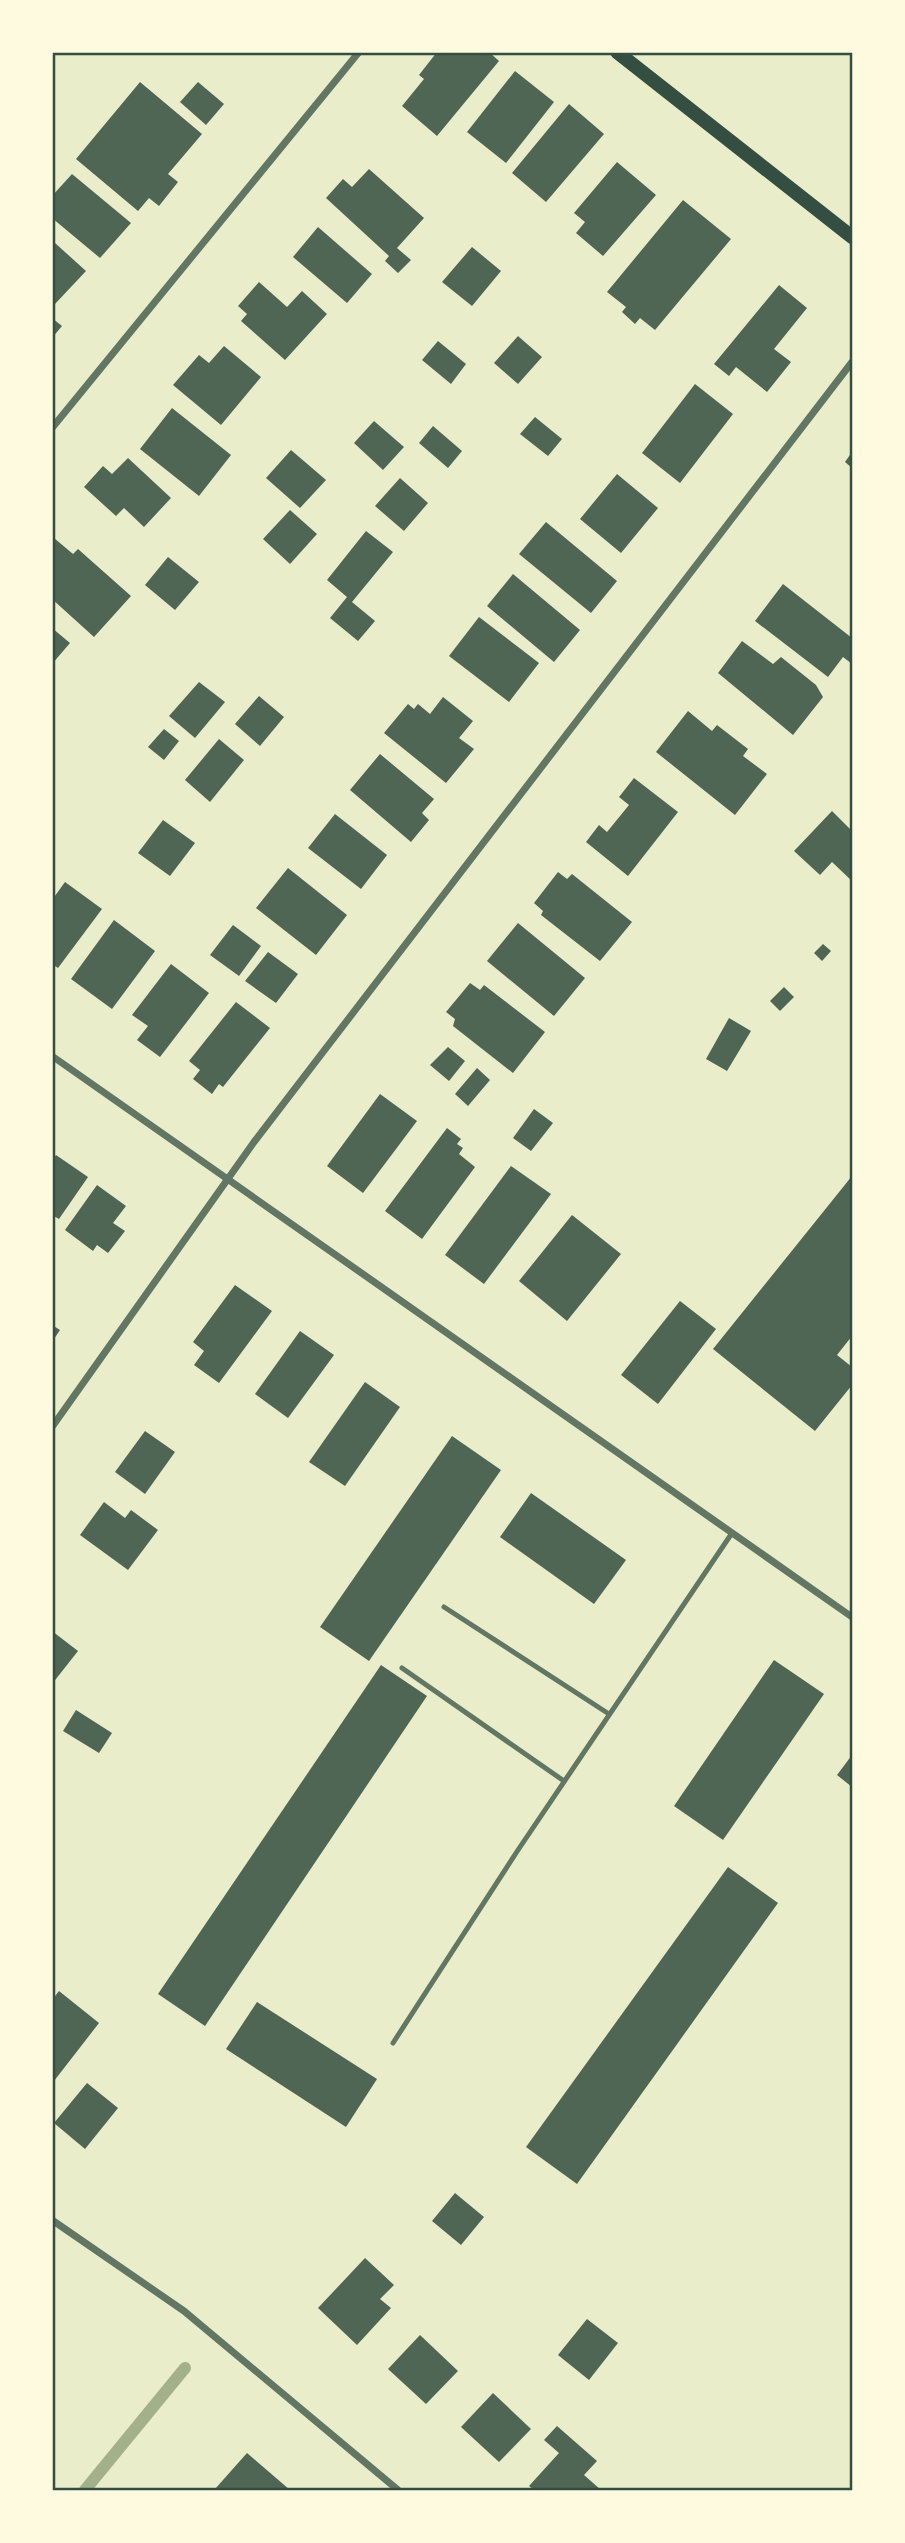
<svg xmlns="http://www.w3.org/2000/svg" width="905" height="2543" font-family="Arial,sans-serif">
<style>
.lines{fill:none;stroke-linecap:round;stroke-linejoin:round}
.stream{stroke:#a3b18a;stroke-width:12}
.building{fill:#4f6655}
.service{stroke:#617663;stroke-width:5}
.minor{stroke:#617663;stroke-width:7}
.secondary{stroke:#344e41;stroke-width:14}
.neatline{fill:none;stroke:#344e41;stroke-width:2.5}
</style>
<rect width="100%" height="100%" fill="#e9edc9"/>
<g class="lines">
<!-- stream -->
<polyline class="stream" points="85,2490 185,2368"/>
</g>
<!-- building -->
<g class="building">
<polygon points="437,52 489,52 499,61 437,136 402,106 424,79 419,75"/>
<polygon points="515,71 554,102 506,163 467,132"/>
<polygon points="140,82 202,134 168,174 178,182 159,206 149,198 138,211 76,159"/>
<polygon points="198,82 224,104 206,125 180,102"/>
<polygon points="569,104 604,134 546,202 512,173"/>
<polygon points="617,162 656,195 603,256 576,233 585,222 574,213"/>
<polygon points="369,169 424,218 397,248 411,260 398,273 385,261 389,256 326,198 343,179 352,187"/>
<polygon points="72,174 131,223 100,258 52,218 52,196"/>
<polygon points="683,200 731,239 655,330 640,318 635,324 622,312 626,307 607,292"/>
<polygon points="318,227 372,274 347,303 293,257"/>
<polygon points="55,243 86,271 55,304 52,302 52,245"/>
<polygon points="472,247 501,271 472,306 442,282"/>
<polygon points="259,282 287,307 302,291 327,314 285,360 241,321 247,314 238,306"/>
<polygon points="779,285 807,308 774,349 791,362 767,392 736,367 729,376 714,364"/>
<polygon points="52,318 62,326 52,338"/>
<polygon points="518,336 542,357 518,384 494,363"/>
<polygon points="438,341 466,364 451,384 422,360"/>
<polygon points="224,346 261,377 221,425 173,385 199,355 209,363"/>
<polygon points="695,384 733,414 680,483 642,453"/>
<polygon points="172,408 231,455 199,496 140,449"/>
<polygon points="535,417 562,439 548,456 520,434"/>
<polygon points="374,421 404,447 383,470 354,443"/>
<polygon points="433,426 462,451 448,468 419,443"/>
<polygon points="291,450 326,480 300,508 266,478"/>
<polygon points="852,452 852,468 845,462"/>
<polygon points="128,458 171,498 144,527 124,508 116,516 84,487 103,466 112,474"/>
<polygon points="617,474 658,508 621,553 580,519"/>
<polygon points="400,478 428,503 404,531 375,506"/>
<polygon points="290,510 317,534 290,564 263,539"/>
<polygon points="546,522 617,581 591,613 519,554"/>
<polygon points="366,531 393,552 352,602 375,621 358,641 330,618 347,597 327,580"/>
<polygon points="54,538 73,554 78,549 131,596 94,637 52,599 52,540"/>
<polygon points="168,557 199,582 175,610 145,585"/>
<polygon points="513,574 580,630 554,662 487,606"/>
<polygon points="783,584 852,638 852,664 843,657 828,677 755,621"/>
<polygon points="479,617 539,663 509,702 449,656"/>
<polygon points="52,628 70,643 52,664"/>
<polygon points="742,641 773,664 781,657 816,685 823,697 793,735 718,673"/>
<polygon points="199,682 225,702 195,738 169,716"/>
<polygon points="259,696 284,717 260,746 235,724"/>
<polygon points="443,697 473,721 459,738 474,749 446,783 384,733 408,704 414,709 418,704 430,714"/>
<polygon points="688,711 712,731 717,725 748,749 743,756 767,774 735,815 656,752"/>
<polygon points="164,729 179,741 164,760 148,747"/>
<polygon points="219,739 244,760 210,802 185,780"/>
<polygon points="380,754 434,799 422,813 429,820 411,842 350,790"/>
<polygon points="634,778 678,812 628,876 586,842 599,825 607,832 629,805 619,797"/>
<polygon points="832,811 852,831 852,881 832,862 820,875 794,851"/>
<polygon points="335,814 387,855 361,889 308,848"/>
<polygon points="163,820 195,843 170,876 138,853"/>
<polygon points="288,868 347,915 316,955 256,908"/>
<polygon points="558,872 567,879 572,874 632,922 600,961 541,915 543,911 534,903"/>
<polygon points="65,882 102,909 58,968 52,964 52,900"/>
<polygon points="114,920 155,951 112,1009 71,979"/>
<polygon points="518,923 585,978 554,1016 487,961"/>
<polygon points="233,925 261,946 239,976 210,955"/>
<polygon points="823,944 831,951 822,961 814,953"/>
<polygon points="268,952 298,974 276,1003 245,981"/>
<polygon points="171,964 209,993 160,1057 137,1040 148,1026 132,1015"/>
<polygon points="470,983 480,990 484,985 545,1032 513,1073 453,1026 455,1019 446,1012"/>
<polygon points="784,987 794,997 780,1011 770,1001"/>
<polygon points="236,1002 270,1028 223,1087 219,1084 212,1094 193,1079 200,1070 189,1061"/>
<polygon points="729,1018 751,1031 727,1071 706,1059"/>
<polygon points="448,1047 465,1061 449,1081 430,1065"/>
<polygon points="477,1068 490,1080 468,1106 455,1094"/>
<polygon points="380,1094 417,1121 363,1193 327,1166"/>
<polygon points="534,1109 553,1123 531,1151 513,1138"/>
<polygon points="447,1128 461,1139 457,1144 463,1148 459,1154 475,1167 422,1239 385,1211"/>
<polygon points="56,1155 88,1177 59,1219 52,1215 52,1161"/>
<polygon points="511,1166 551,1194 484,1284 445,1255"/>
<polygon points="852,1176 852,1336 837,1355 852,1367 852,1385 815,1431 713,1349"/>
<polygon points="97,1185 126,1206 113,1223 125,1231 108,1253 97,1245 93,1251 65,1230"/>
<polygon points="572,1215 621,1254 567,1321 519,1281"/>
<polygon points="235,1285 272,1311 219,1383 194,1365 204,1351 193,1342"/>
<polygon points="680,1301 716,1329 658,1404 621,1375"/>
<polygon points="52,1325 60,1330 52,1342"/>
<polygon points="300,1331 334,1355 288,1418 255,1394"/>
<polygon points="365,1382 400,1407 345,1486 309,1462"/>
<polygon points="145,1431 175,1452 145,1494 115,1472"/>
<polygon points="452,1436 501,1470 369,1661 320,1627"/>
<polygon points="531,1493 626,1560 594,1604 500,1537"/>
<polygon points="104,1502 125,1518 131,1510 158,1530 128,1570 80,1535"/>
<polygon points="52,1631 78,1651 52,1684"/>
<polygon points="774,1660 824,1694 723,1840 674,1806"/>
<polygon points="381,1665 427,1696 205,2026 158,1994"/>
<polygon points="76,1710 112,1733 99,1753 63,1731"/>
<polygon points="852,1755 852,1787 837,1775"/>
<polygon points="728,1867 778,1903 577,2184 526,2147"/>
<polygon points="59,1991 99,2023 54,2081 52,2000"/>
<polygon points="257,2002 377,2079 346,2127 226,2049"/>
<polygon points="87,2083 118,2108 85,2149 54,2123"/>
<polygon points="455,2193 484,2217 461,2245 432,2221"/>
<polygon points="365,2258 394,2285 380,2299 391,2308 357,2345 318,2308"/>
<polygon points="587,2319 618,2343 589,2380 558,2355"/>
<polygon points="420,2335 458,2371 426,2404 388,2369"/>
<polygon points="493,2393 531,2429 499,2462 461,2427"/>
<polygon points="557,2426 597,2461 584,2475 601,2490 534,2490 529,2486 559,2453 544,2440"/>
<polygon points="247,2453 290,2490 217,2490 215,2489"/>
</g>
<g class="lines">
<!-- service -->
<g class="service">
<polyline points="444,1607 609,1714"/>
<polyline points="402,1668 564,1781"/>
<polyline points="393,2043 518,1850 732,1533"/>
</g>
<!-- minor -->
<g class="minor">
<polyline points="52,428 359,52"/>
<polyline points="52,1056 852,1617"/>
<polyline points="52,1427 254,1142 852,362"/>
<polyline points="52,2220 184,2311 398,2490"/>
</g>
<!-- secondary -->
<polyline class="secondary" points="617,52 852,237"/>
</g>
<!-- border -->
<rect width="905" height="2543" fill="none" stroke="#fefae0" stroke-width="108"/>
<rect x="54" y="54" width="797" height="2435" class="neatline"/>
</svg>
